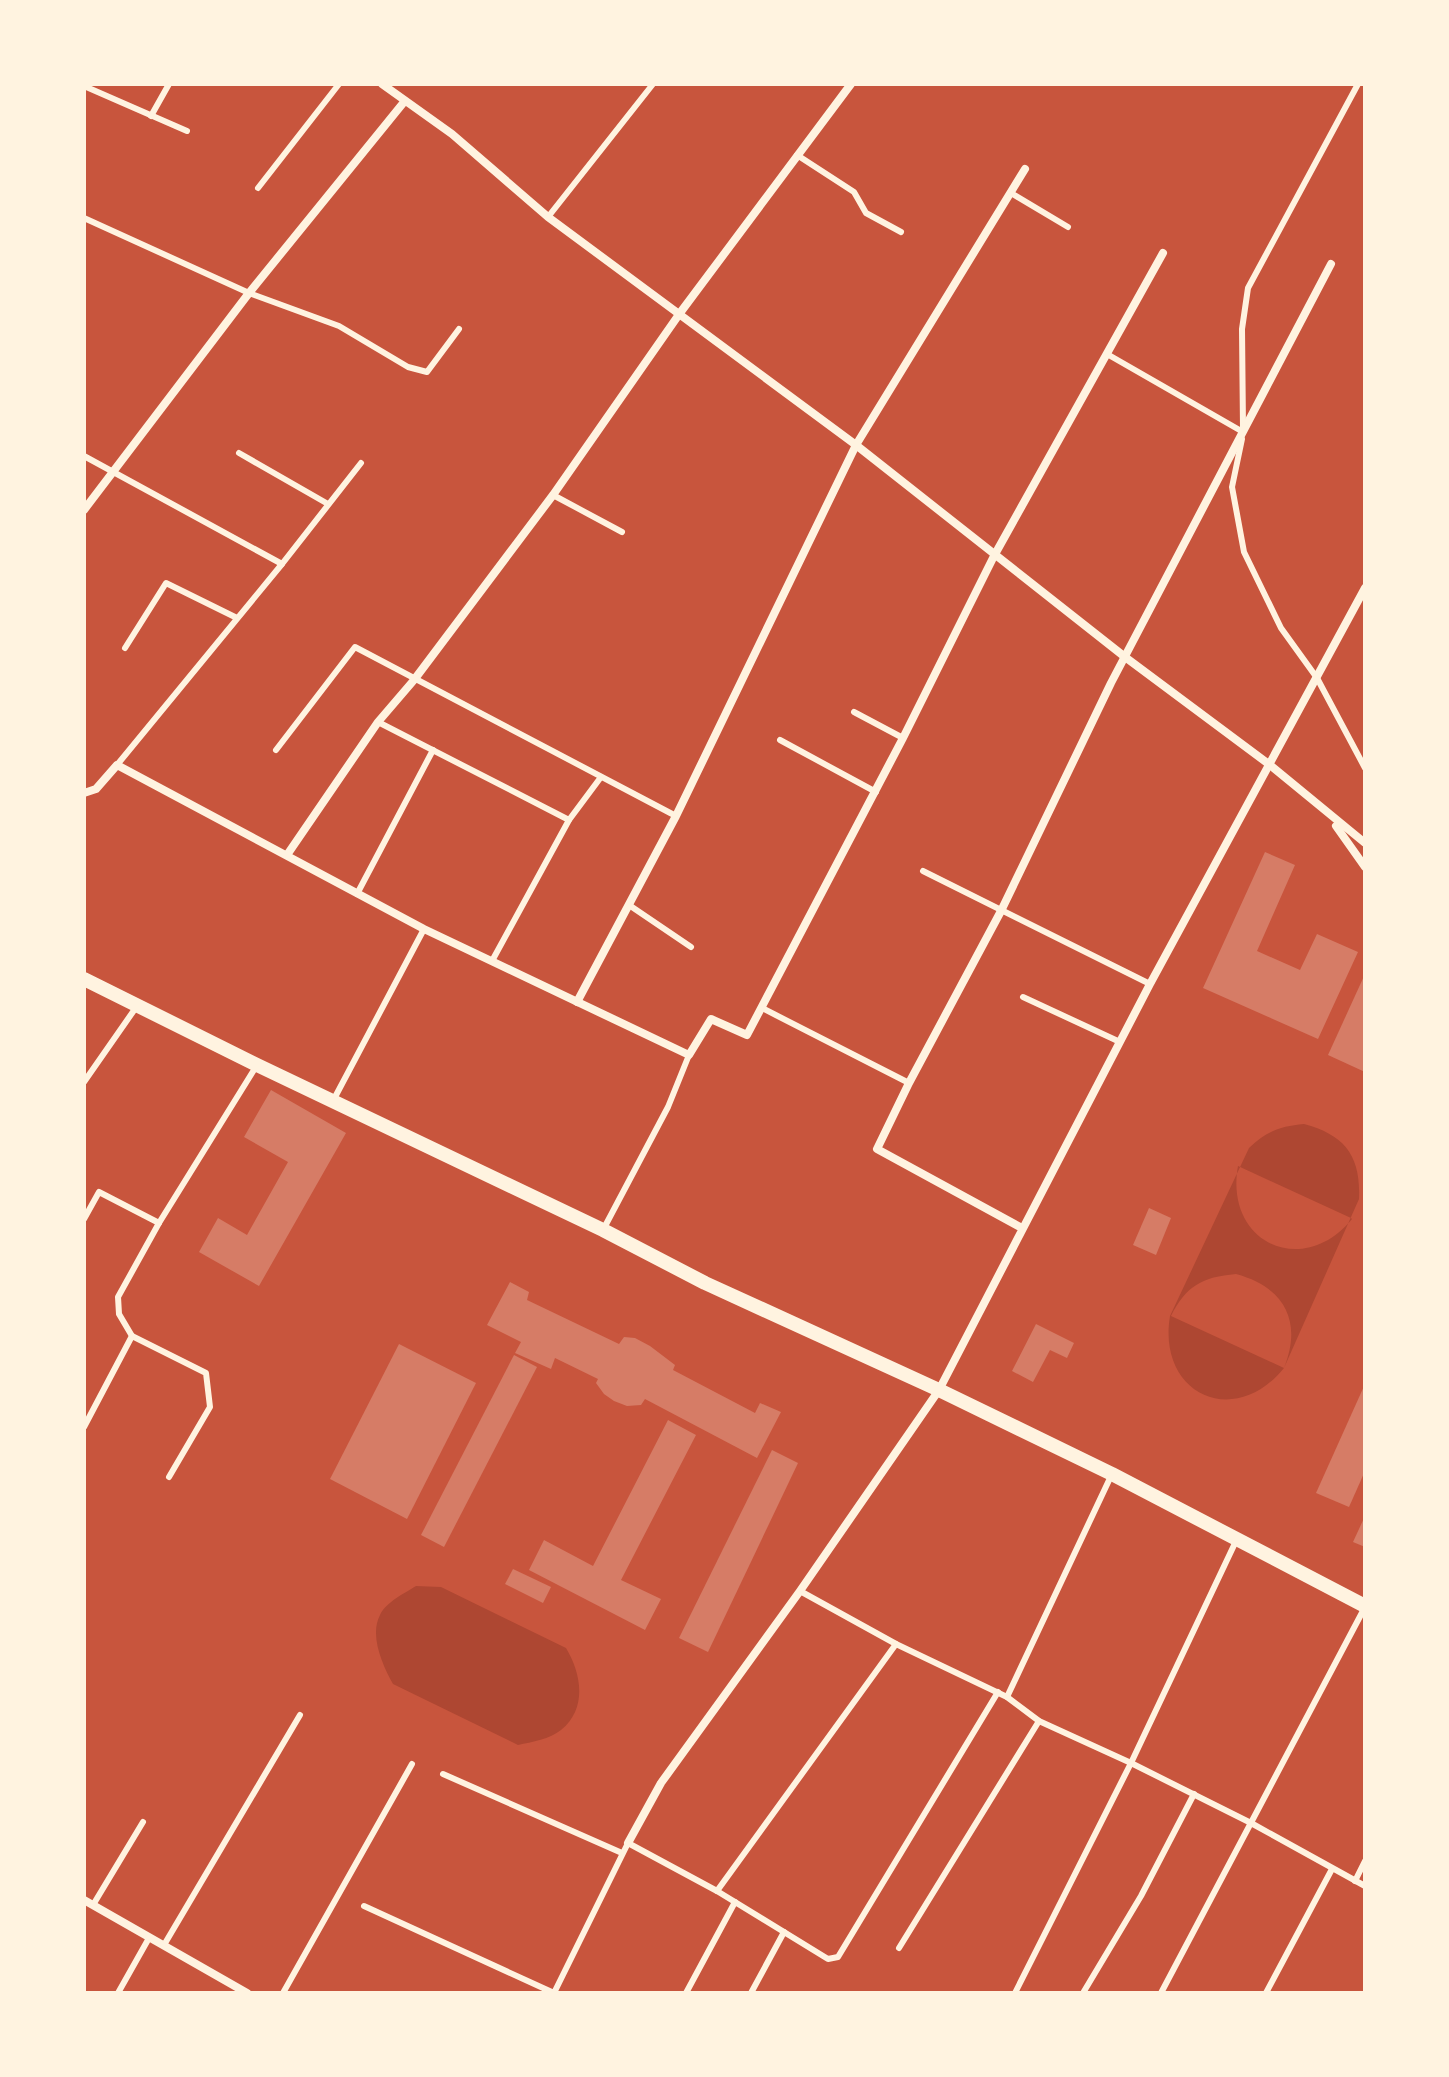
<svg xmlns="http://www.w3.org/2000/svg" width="1449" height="2077" font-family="Arial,sans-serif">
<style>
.green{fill:#ae4732;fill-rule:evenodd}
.building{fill:#d67c66}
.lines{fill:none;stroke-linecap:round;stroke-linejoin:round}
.service{stroke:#fff3e0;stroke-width:6}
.minor{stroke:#fff3e0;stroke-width:8}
.tertiary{stroke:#fff3e0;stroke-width:14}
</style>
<rect width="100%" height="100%" fill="#c8553d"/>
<!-- green -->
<g class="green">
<path d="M1304,1124C1345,1135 1361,1156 1359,1199L1284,1368C1234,1430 1157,1394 1170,1316L1249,1148C1266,1132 1280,1126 1304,1124ZM1238,1166L1351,1218L1352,1219C1303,1279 1224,1243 1238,1166ZM1236,1274C1284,1287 1303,1321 1284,1368L1171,1316C1186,1286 1202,1277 1236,1274Z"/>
<path d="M416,1586L441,1587L566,1648C581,1673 588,1708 561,1730C550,1739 532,1742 518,1745L393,1684C383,1666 369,1636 380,1615C386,1602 405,1593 416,1586Z"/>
</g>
<!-- building -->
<g class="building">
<polygon points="1265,852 1295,865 1257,951 1300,970 1317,934 1358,952 1318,1039 1203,988"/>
<polygon points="1365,974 1365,1072 1328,1055"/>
<polygon points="271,1090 346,1133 259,1286 199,1252 218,1218 247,1235 288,1162 244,1137"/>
<polygon points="1149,1208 1171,1218 1156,1255 1133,1245"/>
<polygon points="510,1282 529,1292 527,1300 619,1344 624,1337 635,1338 650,1346 675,1365 673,1370 755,1413 760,1403 781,1412 757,1458 645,1399 641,1405 627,1406 614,1401 604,1394 596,1383 598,1379 555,1358 551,1369 515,1353 521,1342 487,1325"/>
<polygon points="1036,1324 1074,1343 1067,1358 1050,1350 1033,1382 1012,1371"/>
<polygon points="399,1344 476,1383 407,1519 330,1479"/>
<polygon points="514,1355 537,1367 444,1547 421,1535"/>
<polygon points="1365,1384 1365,1471 1349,1507 1316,1493"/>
<polygon points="668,1420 696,1435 621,1580 661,1599 645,1630 529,1570 544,1540 593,1566"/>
<polygon points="772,1450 798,1463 708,1652 679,1638"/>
<polygon points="1365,1516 1365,1547 1353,1542"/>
<polygon points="513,1569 551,1587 543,1603 505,1584"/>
</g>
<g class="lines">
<!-- service -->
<g class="service">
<polyline points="84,86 187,131"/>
<polyline points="151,116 169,84"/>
<polyline points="797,155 854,192 866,213 901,232"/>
<polyline points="258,188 339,84"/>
<polyline points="1011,193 1068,227"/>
<polyline points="548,217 653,84"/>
<polyline points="84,218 249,293 339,326 408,367 427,372 459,329"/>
<polyline points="1107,354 1243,432"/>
<polyline points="1243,428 1242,329 1248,288 1358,84"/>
<polyline points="1242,439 1232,487 1244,552 1281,628 1317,678 1365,768"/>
<polyline points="239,453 328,504"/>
<polyline points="84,456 282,564"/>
<polyline points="553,495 622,532"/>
<polyline points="125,648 166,583 237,618"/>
<polyline points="854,712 903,738"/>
<polyline points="378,722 569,820"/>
<polyline points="780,740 876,792"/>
<polyline points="276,750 355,647 676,816"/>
<polyline points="117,765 282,564 361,463"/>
<polyline points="923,871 1150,984"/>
<polyline points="357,894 433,750"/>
<polyline points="629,905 691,947"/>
<polyline points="492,961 569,820 601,777"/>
<polyline points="1023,997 1120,1042"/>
<polyline points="762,1008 909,1083"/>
<polyline points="84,1082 137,1006"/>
<polyline points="334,1099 424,929"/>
<polyline points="84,1219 99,1192 159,1223"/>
<polyline points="603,1230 668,1107 689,1055"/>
<polyline points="84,1427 132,1336"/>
<polyline points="169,1477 210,1407 206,1373 132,1336 119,1314 118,1297 159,1223 257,1065"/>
<polyline points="800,1591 896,1644 1007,1697 1039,1721 1131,1763 1251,1823 1365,1886"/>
<polyline points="1007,1697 1111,1476"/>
<polyline points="443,1774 622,1853"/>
<polyline points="1355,1881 1365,1861"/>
<polyline points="717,1891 896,1644"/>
<polyline points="93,1905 143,1822"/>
<polyline points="364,1906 554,1993 628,1843 717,1891 828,1959 838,1957 998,1692"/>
<polyline points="164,1945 300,1715"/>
<polyline points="899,1948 1039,1721"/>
<polyline points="118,1993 149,1938"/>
<polyline points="283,1993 412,1764"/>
<polyline points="686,1993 735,1902"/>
<polyline points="751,1993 784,1932"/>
<polyline points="1015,1993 1131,1763 1236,1541"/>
<polyline points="1083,1993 1141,1896 1194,1794"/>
<polyline points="1161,1993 1365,1607"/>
<polyline points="1266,1993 1332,1869"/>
</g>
<!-- minor -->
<g class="minor">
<polyline points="382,84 452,134 548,217 856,445 1125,657 1270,765 1365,843"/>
<polyline points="84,510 249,293 404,102"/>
<polyline points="84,793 96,789 117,765 424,929 689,1055 711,1019 747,1035 903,738 994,556 1163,253"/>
<polyline points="1336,826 1365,867"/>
<polyline points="287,855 378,722 414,680 553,495 680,313 851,84"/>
<polyline points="577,1002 676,816 856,445 1025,169"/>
<polyline points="1022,1228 877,1149 909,1083 1001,911 1111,683 1331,264"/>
<polyline points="628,1843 661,1783 800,1591 939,1390 1150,984 1365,588"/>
<polyline points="84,1900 247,1993"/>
</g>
<!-- tertiary -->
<polyline class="tertiary" points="84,979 257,1065 603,1230 705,1283 939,1390 1112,1474 1365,1606"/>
</g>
<!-- border -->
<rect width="1449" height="2077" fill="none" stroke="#fff3e0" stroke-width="172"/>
</svg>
